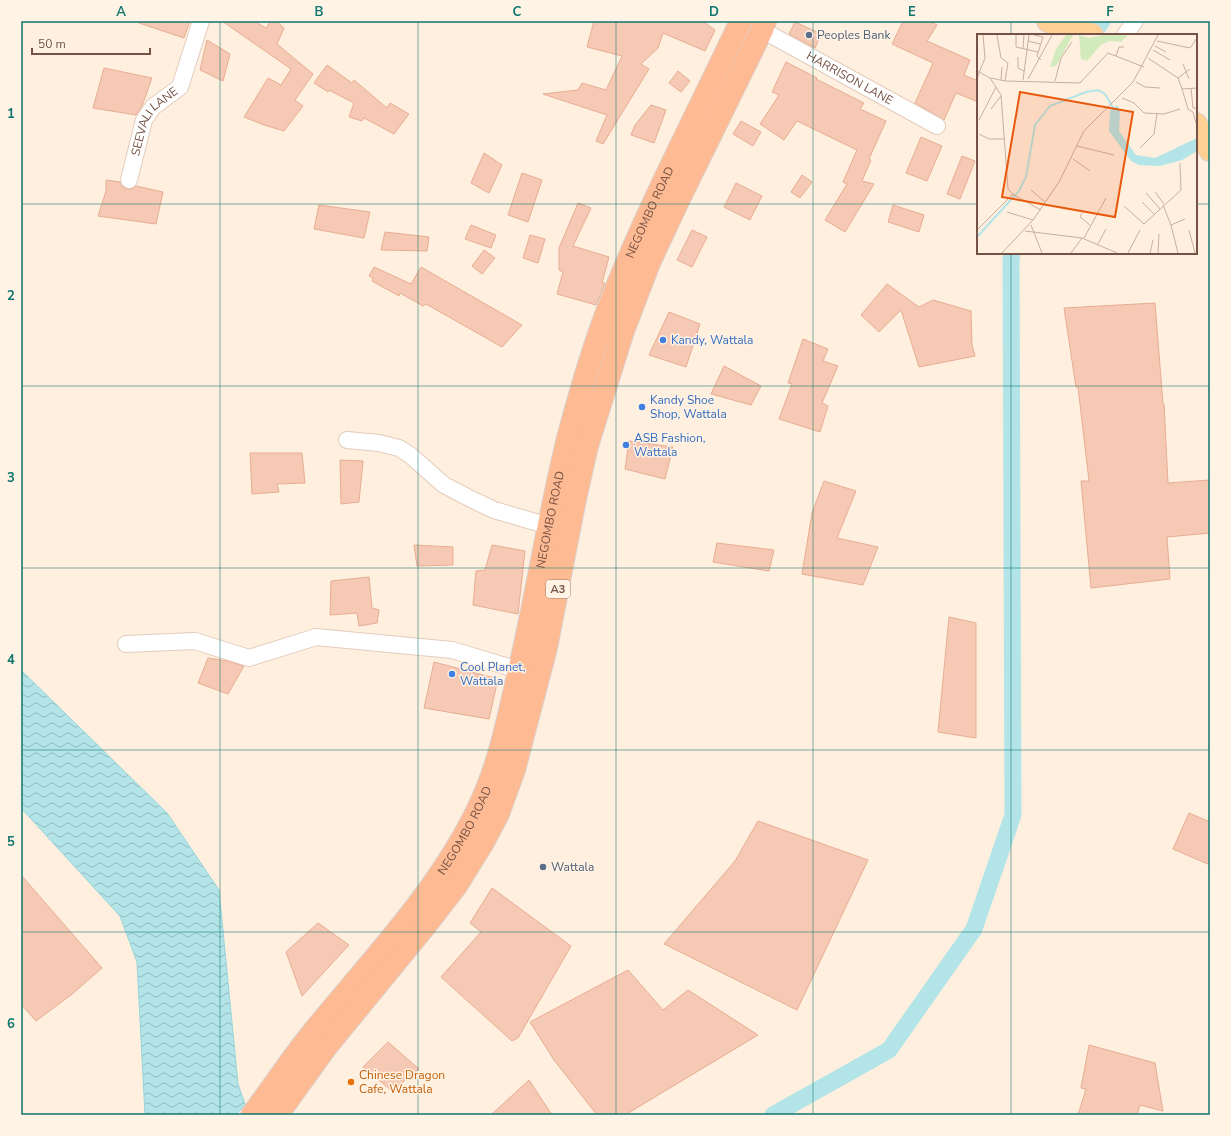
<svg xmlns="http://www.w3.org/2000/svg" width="1231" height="1136" font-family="'Nunito Sans',sans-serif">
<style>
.water{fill:url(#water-waves);stroke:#98d5da}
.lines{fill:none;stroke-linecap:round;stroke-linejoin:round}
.canal{stroke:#b2e4e8;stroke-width:17}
.building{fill:#f5c9b4;stroke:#e8ad93}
.minor-casing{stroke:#e4ccbd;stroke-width:18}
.primary-casing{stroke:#dbd2cf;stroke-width:24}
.trunk-casing{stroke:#dbd2cf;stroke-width:24}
.minor{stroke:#fff;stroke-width:16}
.primary{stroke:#ffcf94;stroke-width:22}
.trunk{stroke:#feba92;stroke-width:22}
.grid{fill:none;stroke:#0f766e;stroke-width:1;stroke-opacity:0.55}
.service-dot{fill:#5c6f8a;stroke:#fff3e6;stroke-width:1.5}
.shop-dot{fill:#3f7fe0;stroke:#fff3e6;stroke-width:1.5}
.food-dot{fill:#e8710a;stroke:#fff3e6;stroke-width:1.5}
.labels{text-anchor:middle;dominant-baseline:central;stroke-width:3;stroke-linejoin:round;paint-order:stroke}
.shield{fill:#fff3e6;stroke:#9e8275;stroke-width:1}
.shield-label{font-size:11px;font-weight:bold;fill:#755245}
.service-label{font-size:12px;fill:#4e5e75;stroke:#fff3e6;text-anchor:start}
.street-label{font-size:12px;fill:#755245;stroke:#fff3e6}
.shop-label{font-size:12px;fill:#366cbe;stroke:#fff3e6;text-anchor:start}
.food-label{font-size:12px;fill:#c56008;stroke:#fff3e6;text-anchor:start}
.inset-river{fill:none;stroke:#b2e4e8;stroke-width:2}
.inset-road{fill:none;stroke:#c7b0a1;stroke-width:1}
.view{fill:#e8590c;fill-opacity:0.15;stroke:#e8590c;stroke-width:2}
.inset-edge{fill:none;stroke:#755245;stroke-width:2}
.neatline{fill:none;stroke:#0f766e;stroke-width:1.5}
.grid-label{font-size:13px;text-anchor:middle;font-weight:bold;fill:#0f766e}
</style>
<defs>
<pattern id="water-waves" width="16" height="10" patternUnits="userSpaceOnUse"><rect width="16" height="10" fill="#b2e4e8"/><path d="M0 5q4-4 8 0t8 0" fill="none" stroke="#95bbbe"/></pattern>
</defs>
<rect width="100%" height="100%" fill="#feefde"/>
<!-- water -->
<polygon class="water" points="21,670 167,813 219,890 238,1084 245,1104 236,1115 145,1115 137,962 120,916 21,808"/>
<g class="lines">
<!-- canal -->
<g class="canal">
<polyline points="1093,35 1102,21"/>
<polyline points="773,1115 889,1050 974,929 1013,815 1011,259 1012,253"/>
</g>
</g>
<!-- building -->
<g class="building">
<polygon points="139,21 190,21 184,38 139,23"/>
<polygon points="222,21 254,21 266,28 271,21 276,21 284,28 277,44 313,74 295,100 303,106 284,131 264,125 244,117 268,78 281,85 291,69"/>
<polygon points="594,21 703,21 715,30 705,51 663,33 658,48 641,64 649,69 603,144 596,141 607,115 543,94 578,90 582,83 606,90 622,56 587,47"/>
<polygon points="903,21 929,21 937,25 927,41 970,60 964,75 978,81 978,102 956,93 944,120 915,103 933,63 892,44"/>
<polygon points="795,22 821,34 815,48 789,34"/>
<polygon points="207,40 230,54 223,81 200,70"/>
<polygon points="786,62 817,78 816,79 864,103 860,109 886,121 869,159 871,160 862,181 874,184 845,232 825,220 847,184 843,182 857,150 797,121 784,140 760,124 779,95 772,92"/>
<polygon points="327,65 352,83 354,80 387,108 390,103 409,114 394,134 364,118 362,121 349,117 354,103 329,90 328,92 314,83"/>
<polygon points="104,68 152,78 142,106 136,115 93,108"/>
<polygon points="678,71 690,81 681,92 669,83"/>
<polygon points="651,105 666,110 654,143 631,135 635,125"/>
<polygon points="741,121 761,132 753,146 733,134"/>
<polygon points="921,137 942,146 927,181 906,173"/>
<polygon points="484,153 502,165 489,193 471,183"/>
<polygon points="962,156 975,161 960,199 947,194"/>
<polygon points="522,173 542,180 528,222 508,215"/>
<polygon points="802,175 812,182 800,198 791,192"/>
<polygon points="106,180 120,182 123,187 127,189 132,189 136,186 163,192 156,224 98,216 106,191"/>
<polygon points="736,183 762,196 750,220 724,207"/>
<polygon points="578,203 591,208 573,246 609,257 602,283 605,283 596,305 557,294 563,272 559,270 559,248"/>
<polygon points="319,205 370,212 364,238 314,229"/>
<polygon points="893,205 924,215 919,232 888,222"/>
<polygon points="471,225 496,235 491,248 465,239"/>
<polygon points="692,230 707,237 692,267 677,260"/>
<polygon points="385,232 429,237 427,251 381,250"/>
<polygon points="530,235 545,239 538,263 523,258"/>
<polygon points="484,250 495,258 482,274 472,266"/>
<polygon points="374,267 411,284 421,267 522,325 502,347 426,304 423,306 400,293 399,296 372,281 373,278 369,276"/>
<polygon points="887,284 919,307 933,300 971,311 972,345 975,356 919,367 901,310 879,332 861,315"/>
<polygon points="1155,303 1163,404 1164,404 1168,483 1210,480 1210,533 1167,537 1170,579 1091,588 1081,481 1089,481 1078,387 1076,387 1064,308"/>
<polygon points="669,312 700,324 686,367 649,355"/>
<polygon points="803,339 828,349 823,361 838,366 822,403 828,406 820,432 779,419 792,384 788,383"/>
<polygon points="724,366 761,386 751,405 711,394"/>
<polygon points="629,441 673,447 665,479 625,469"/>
<polygon points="250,453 302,453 305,483 277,484 279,492 252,494"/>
<polygon points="340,460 363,461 359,502 341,504"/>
<polygon points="824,481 856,491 837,538 878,547 863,585 802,574 812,513"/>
<polygon points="717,543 774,550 769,571 713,562"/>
<polygon points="414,545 453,547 453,565 417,566"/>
<polygon points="492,545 525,551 518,614 473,605 476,571 485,570"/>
<polygon points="369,577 372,608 379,610 377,623 359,626 357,613 330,615 331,581"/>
<polygon points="949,617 976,623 976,738 938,732"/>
<polygon points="208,658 228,661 244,666 228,694 198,683"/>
<polygon points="434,662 498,679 489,719 424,708"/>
<polygon points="1189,813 1210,822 1210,865 1173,849"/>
<polygon points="758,821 868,860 797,1010 664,944 735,861"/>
<polygon points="21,875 102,968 71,995 36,1021 21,1004"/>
<polygon points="492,888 571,946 518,1038 512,1041 441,977 481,932 470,923"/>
<polygon points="318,923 349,945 302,996 286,952"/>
<polygon points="628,970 663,1010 688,990 758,1035 625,1115 597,1115 554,1060 530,1022"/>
<polygon points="388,1042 419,1069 392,1091 363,1067"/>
<polygon points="1089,1045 1155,1063 1163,1111 1140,1105 1137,1115 1078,1115 1086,1089 1081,1088"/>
<polygon points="529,1080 552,1115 491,1115"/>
</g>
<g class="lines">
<!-- minor casing -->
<g class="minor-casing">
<g id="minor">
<path id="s1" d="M762,30L937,126"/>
<polyline points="1125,35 1135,21"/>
<path id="s2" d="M129,180L144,120L153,107L180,87L201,21"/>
<polyline points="347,440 379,443 399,448 410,455 444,485 473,500 494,510 549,526"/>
<polyline points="126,644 195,641 249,658 316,637 452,650 519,670 530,672"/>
</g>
</g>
<!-- primary casing -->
<g class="primary-casing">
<g id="primary">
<polyline points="1048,21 1092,35"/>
<polyline points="1196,124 1210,150"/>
</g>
</g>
<!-- trunk casing -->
<g class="trunk-casing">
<g id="trunk">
<path id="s3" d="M252,1115C272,1089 290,1061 310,1036C368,964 436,895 477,811C499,767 508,719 519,671C537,594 549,515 568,438C580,393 593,347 610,304C648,207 697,115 741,21"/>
<polyline points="277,1115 326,1047 425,926 456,886 482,844 498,814 514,770 546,648 575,499 587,446 623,331 649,263 678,201 762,30 765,21"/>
</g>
</g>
<!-- minor -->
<use href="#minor" class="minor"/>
<!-- primary -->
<use href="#primary" class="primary"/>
<!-- trunk -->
<use href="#trunk" class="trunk"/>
</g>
<!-- grid -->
<path class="grid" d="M220,21V1115M418,21V1115M616,21V1115M813,21V1115M1011,21V35M21,204H978M1196,204H1210M1011,253V1115M21,386H1210M21,568H1210M21,750H1210M21,932H1210"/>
<!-- markers -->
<g class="service-dot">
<circle cx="809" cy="35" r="4"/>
<circle cx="543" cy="867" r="4"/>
</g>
<g class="shop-dot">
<circle cx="663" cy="340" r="4"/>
<circle cx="642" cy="407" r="4"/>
<circle cx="626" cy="445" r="4"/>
<circle cx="452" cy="674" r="4"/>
</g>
<circle class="food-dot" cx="351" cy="1082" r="4"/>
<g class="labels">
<!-- shield labels -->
<rect class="shield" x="546" y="580" width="24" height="18" rx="3"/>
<g class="shield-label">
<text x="558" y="589">A3</text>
</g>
<!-- service labels -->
<g class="service-label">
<text x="817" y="35">Peoples Bank</text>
<text x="551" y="867">Wattala</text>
</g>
<!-- street labels -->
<g class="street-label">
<text stroke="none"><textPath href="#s1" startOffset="100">HARRISON LANE</textPath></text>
<text stroke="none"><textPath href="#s2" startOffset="66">SEEVALI LANE</textPath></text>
<text stroke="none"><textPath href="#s3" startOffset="1004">NEGOMBO ROAD</textPath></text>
<text stroke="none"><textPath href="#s3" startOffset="680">NEGOMBO ROAD</textPath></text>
<text stroke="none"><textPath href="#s3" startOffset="356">NEGOMBO ROAD</textPath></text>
</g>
<!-- shop labels -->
<g class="shop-label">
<text x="671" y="340">Kandy, Wattala</text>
<text x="650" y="400">Kandy Shoe<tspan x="650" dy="14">Shop, Wattala</tspan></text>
<text x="634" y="438">ASB Fashion,<tspan x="634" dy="14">Wattala</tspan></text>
<text x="460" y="667">Cool Planet,<tspan x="460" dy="14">Wattala</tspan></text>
</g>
<!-- food labels -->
<g class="food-label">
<text x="359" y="1075">Chinese Dragon<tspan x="359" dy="14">Cafe, Wattala</tspan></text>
</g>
</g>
<!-- overview -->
<g transform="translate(977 34)">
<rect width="220" height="220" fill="#feefde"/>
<path d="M89,1H96L79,32L73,33L79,15ZM102,1L112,4L125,1H151L144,8L132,7L124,11L110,27L104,25Z" fill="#d3ebbc"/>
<path d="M140,71L143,77L142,97L159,121L178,124L220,104V117L205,126L183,132L162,131L154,127L132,97L133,77Z" fill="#b2e4e8"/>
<path class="inset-river" d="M0,203L42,157L49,143L58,91L73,72L109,58L121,56L128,60L138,77"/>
<path class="inset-road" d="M20,1L24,24L31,29L28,47M39,1V13L61,18M57,1L66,3L60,22L64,26M51,7L63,10M180,7L213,14L220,4M178,12L189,18M46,14L47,1M176,16L193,26M139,22L142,13H147M41,23V34L47,37M171,24L201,44L205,55M206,30L212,45M0,37L13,44L24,61L31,155L37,161L64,176M0,44L8,24L6,1M14,44L28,47L103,49L131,19L167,33M201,44L213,35M51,45L75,1M24,46L25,33M46,46L52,1M78,47L84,24L95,8M159,48L168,53L183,54M214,54L216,74H220M145,64L157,69L167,79L187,80L203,75M14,75L24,62M2,86L19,53M219,89L216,78L211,75L205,55L220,54M2,100L12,105H28M100,112L137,121M163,114L177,100L180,80M96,125L113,137M54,156L68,168M178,158L187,170M169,159L183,175M165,168L177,180M186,171L194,191L201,219M147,172L167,190L204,156L203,129M30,178L56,186M105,179L103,183L113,191M54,191L65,219M194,191L208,185M0,196L36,160M212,196L218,219M48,197L105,204L140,219M107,204L129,164M121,210L129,195M25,219L56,186L82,148L107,97L156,48L181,1M94,219L105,204M151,219L163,196M173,219L176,206M181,219L182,200"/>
<path class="view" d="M43,58L156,78L138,183L25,163Z"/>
<rect width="220" height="220" class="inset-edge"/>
</g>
<!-- border -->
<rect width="1231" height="1136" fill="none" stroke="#fff3e6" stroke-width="44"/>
<!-- scale -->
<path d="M32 48v6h118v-6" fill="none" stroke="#755245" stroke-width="2"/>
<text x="38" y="48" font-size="12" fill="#755245" stroke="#fff3e6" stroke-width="3" paint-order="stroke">50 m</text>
<rect x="22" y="22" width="1187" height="1092" class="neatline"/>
<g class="grid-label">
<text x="121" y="16">A</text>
<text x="319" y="16">B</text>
<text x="517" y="16">C</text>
<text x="714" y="16">D</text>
<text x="912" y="16">E</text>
<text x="1110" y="16">F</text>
<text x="11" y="118">1</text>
<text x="11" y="300">2</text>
<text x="11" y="482">3</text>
<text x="11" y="664">4</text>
<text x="11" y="846">5</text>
<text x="11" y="1028">6</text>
</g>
</svg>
